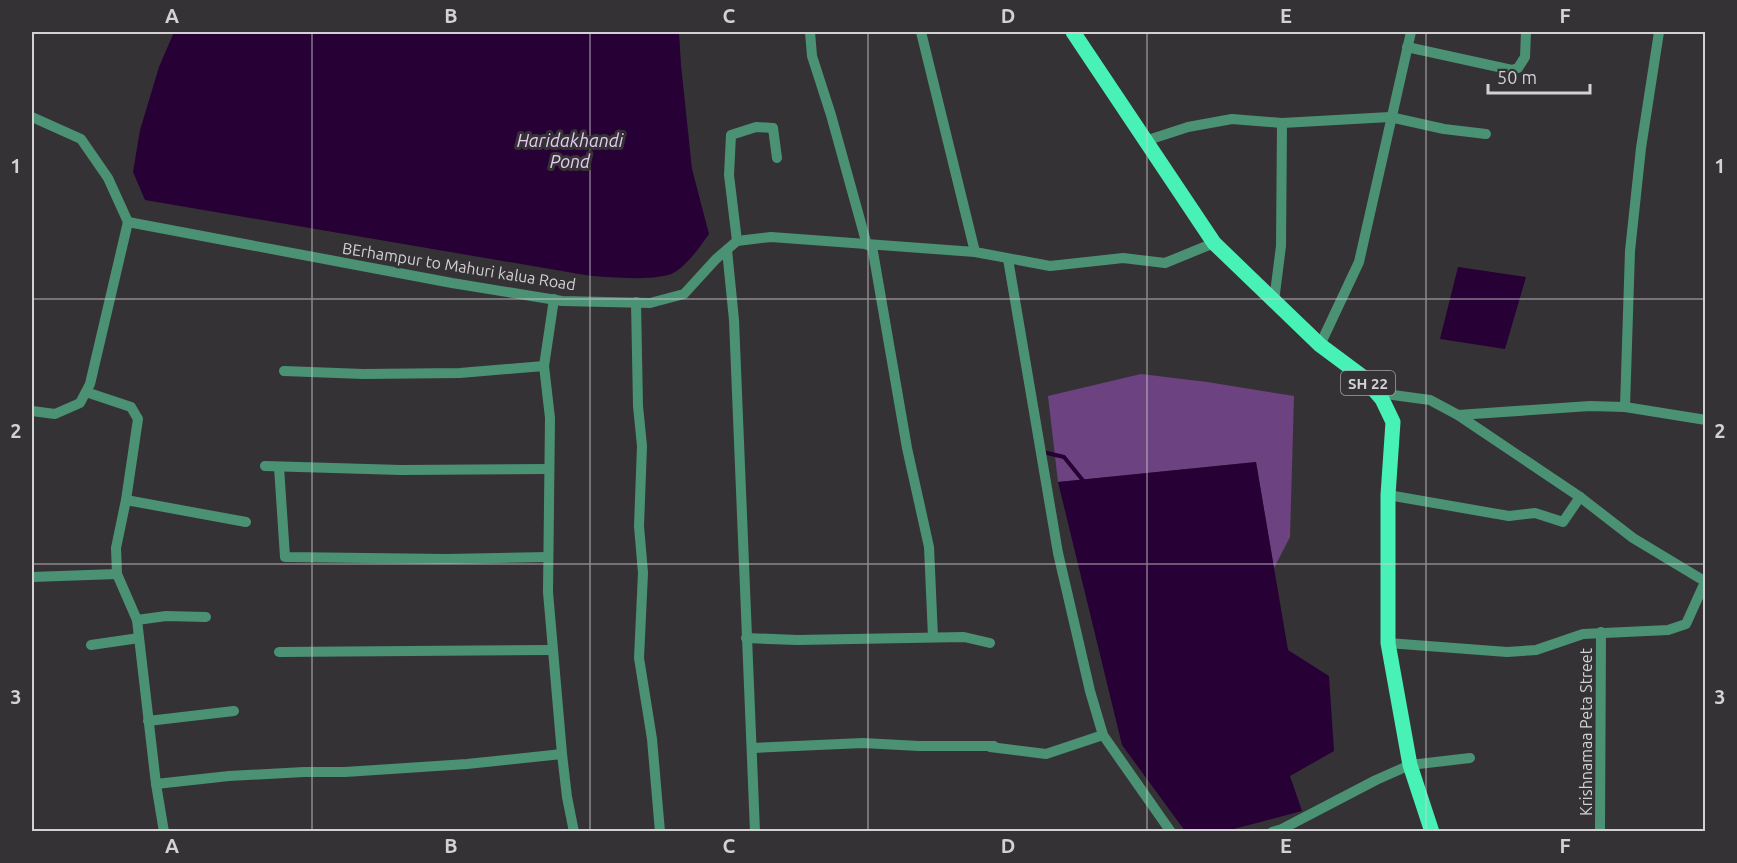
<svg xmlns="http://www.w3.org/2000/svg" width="1737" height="863" font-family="Ubuntu,sans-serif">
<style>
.green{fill:#6d4280}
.water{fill:#270035}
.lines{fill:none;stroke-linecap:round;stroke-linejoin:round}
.stream{stroke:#270035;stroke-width:4}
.minor{stroke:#4b9275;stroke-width:10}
.major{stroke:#48f1b6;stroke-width:15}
.grid{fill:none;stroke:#d3d1d4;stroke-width:1.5;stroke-opacity:0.55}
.labels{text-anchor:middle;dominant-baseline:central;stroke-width:6;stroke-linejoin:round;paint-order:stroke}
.shield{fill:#353236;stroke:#a4a1a5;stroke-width:1.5}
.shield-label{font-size:15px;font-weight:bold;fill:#d3d1d4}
.street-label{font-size:16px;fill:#d3d1d4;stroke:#353236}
.water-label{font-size:18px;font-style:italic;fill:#e7cbf4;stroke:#353236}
.neatline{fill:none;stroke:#d3d1d4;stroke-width:2}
.grid-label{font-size:20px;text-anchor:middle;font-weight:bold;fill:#d3d1d4}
</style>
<rect width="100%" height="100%" fill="#353236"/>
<!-- green -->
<polygon class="green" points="1141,374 1207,382 1294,396 1290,537 1274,568 1256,462 1058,482 1048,396"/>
<!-- water -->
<g class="water">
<path d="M174,32H679L681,65L692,169L709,234C699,248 689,263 675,272C659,282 610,277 591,276L145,200L133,172L140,130L159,67Z"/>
<polygon points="1458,267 1526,277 1505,349 1440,339"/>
<polygon points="1256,462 1288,650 1329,676 1334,751 1290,776 1302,811 1226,831 1185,831 1122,745 1058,482"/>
</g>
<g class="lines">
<!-- stream -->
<polyline class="stream" points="1043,452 1064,457 1085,483"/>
<!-- minor -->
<g class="minor">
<polyline points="810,32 812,56 831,115 867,245"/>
<polyline points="921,32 975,252"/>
<polyline points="1407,47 1512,70 1518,68 1525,57 1526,32"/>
<polyline points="32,117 81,139 108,178 128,222"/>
<polyline points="1145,141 1188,127 1232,119 1282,123 1390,117 1444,129 1486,134"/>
<polyline points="737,241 729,175 731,135 756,127 773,128 777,158"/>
<polyline points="872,246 907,448 929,547 933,637"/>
<polyline points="727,250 734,320 755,832"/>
<polyline points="1008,259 1058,553 1090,691 1103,735 1171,832"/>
<polyline points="554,299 544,366 550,418 548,592 562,754 567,797 574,832"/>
<polyline points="1274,301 1281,246 1282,123"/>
<polyline points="636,302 638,406 642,446 639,526 643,573 639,658 652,739 660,832"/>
<polyline points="1320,345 1359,262 1411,32"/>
<polyline points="284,371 363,374 460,373 544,366"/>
<polyline points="1372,382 1393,395 1430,400 1458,415 1580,497 1633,538 1706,582"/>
<polyline points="86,392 131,407 138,419 126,500 116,548 117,574 137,620 156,784"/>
<polyline points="1625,407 1630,251 1641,148 1659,32"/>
<polyline points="32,411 55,414 80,403 90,384 128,222 452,283 562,301 650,303 684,294 716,259 737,241 771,237 975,252 1050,266 1123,258 1165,263 1214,243"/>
<polyline points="1458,415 1590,406 1625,407 1706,420"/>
<polyline points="265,466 401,470 549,469"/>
<polyline points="279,467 285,557 447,559 548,557"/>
<polyline points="1388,495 1509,516 1535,513 1563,522 1580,497"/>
<polyline points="126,500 246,522"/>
<polyline points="32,577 117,574"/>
<polyline points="137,620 166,616 206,617"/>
<polyline points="746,638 797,640 964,637 990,643"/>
<polyline points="1388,643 1507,652 1536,650 1583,634 1668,630 1686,624 1705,582"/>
<polyline points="91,645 139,638"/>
<polyline points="279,652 552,650"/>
<polyline points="148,721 234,711"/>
<polyline points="990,747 1046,754 1103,735"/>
<polyline points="752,748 863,743 919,746 994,746"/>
<polyline points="164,832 156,784 229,776 304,772 345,772 467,764 562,754"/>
<polyline points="1272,832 1282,829 1376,780 1410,765 1470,758"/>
<polyline points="1600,832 1601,632"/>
</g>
<!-- major -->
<polyline class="major" points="1073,32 1214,243 1320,345 1363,377 1382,399 1393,422 1388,495 1388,643 1410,765 1432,832"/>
</g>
<!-- grid -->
<path class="grid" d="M312,32V832M590,32V832M868,32V832M1147,32V832M1426,32V832M32,299H1706M32,564H1706"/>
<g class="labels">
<!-- shield labels -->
<rect class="shield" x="1341" y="371" width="54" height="24" rx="4.5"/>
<g class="shield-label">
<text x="1368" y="383">SH 22</text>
</g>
<!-- street labels -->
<g class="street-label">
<text transform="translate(459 266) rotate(9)">BErhampur to Mahuri kalua Road</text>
<text transform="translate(1586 732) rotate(-90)">Krishnamaa Peta Street</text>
</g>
<!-- water labels -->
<g class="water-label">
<text x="570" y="140">Haridakhandi<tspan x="570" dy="21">Pond</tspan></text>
</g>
</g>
<!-- border -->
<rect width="1737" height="863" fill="none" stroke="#353236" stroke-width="66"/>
<!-- scale -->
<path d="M1488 84v9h102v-9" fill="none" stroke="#d3d1d4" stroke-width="3"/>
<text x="1497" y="84" font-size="18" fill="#d3d1d4" stroke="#353236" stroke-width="4.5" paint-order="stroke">50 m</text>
<rect x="33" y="33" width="1671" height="797" class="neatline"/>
<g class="grid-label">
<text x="172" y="23">A</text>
<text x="451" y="23">B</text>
<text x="729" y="23">C</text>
<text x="1008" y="23">D</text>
<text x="1286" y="23">E</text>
<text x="1565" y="23">F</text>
<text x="16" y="173">1</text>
<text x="1720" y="173">1</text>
<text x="16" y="438">2</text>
<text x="1720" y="438">2</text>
<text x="16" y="704">3</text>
<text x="1720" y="704">3</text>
<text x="172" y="853">A</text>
<text x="451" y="853">B</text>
<text x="729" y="853">C</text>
<text x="1008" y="853">D</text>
<text x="1286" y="853">E</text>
<text x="1565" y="853">F</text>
</g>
</svg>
